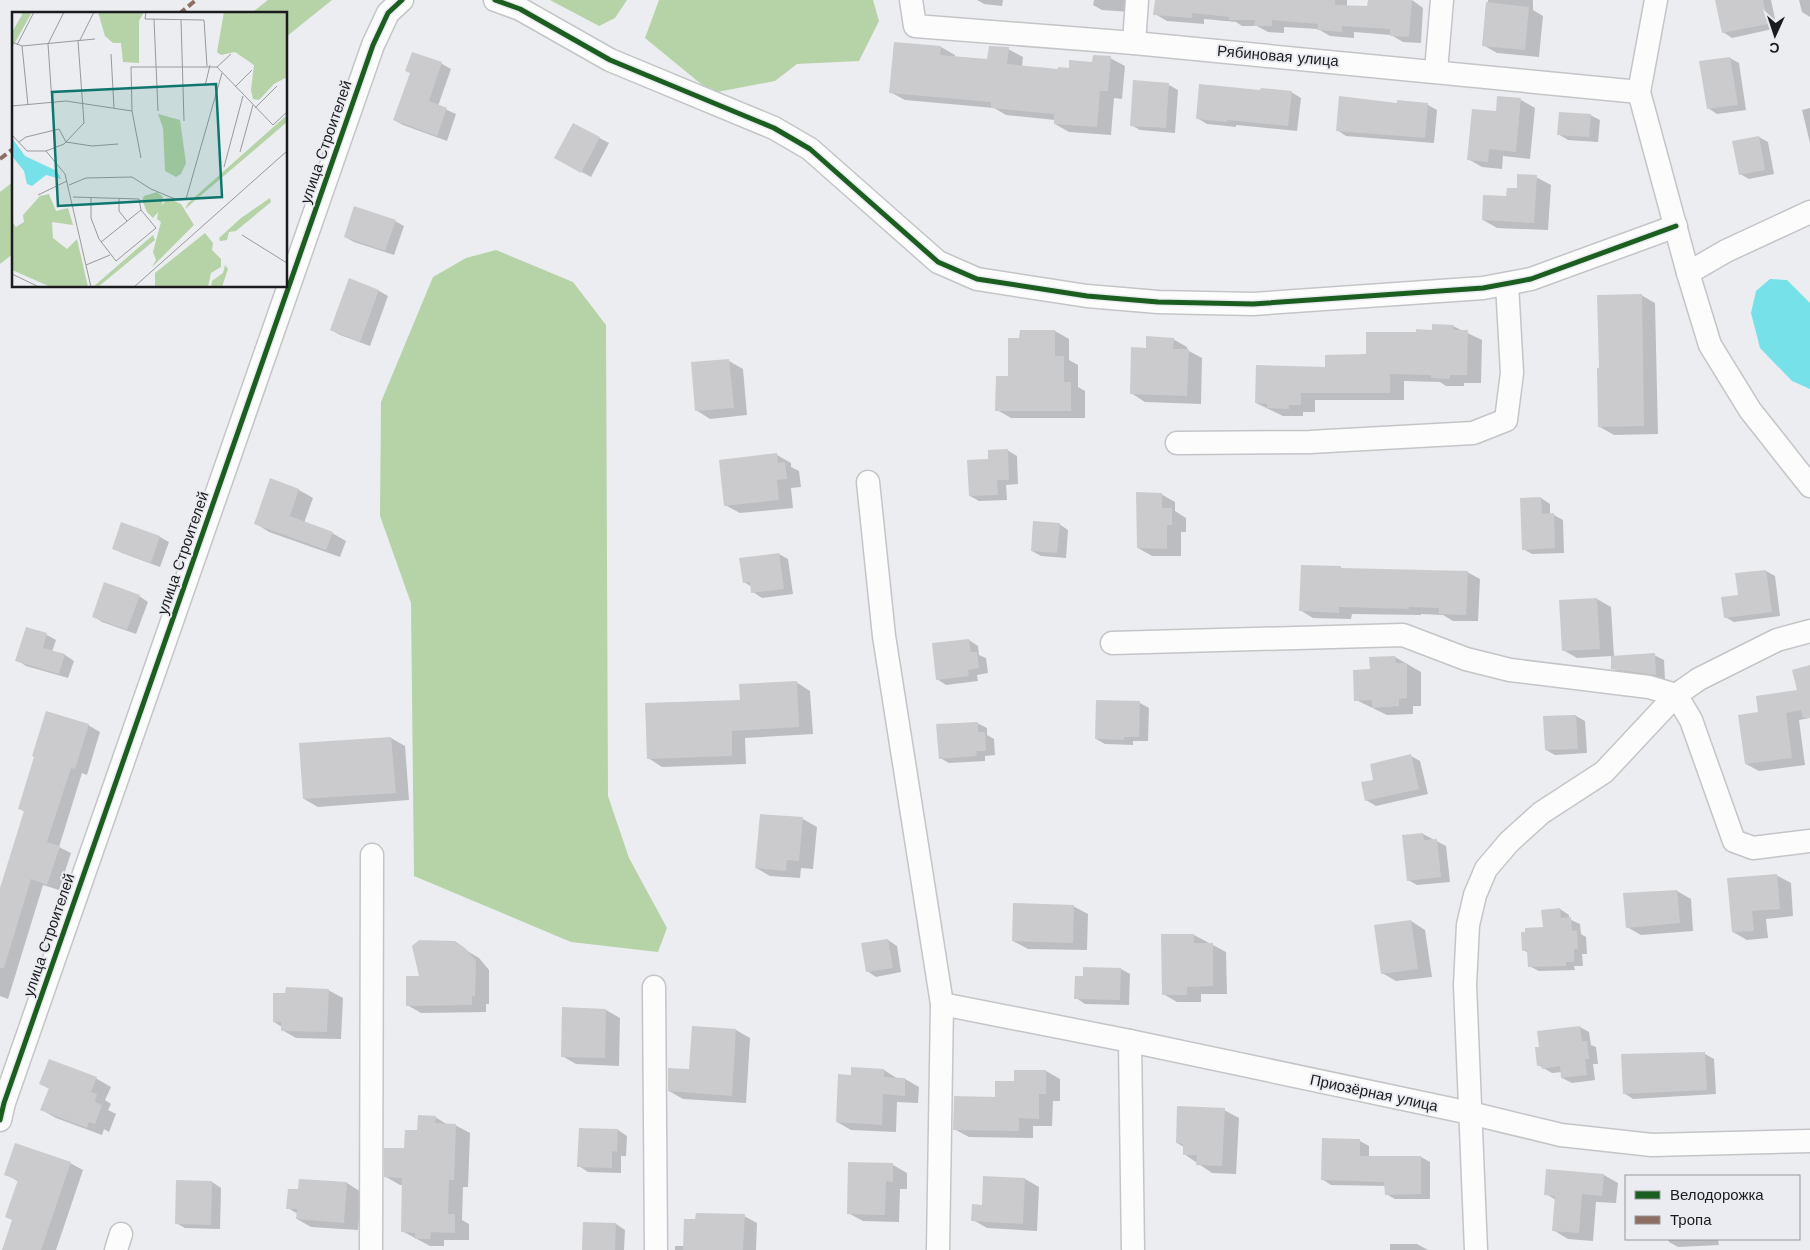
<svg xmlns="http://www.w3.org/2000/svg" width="1810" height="1250" font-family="'Work Sans',sans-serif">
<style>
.forest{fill:#b6d3a7}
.water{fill:#77e1e9}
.shadow{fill:#0003}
.building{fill:#cbcbce}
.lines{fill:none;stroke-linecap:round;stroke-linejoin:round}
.minor-casing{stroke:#c4c5c7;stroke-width:25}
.minor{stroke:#fcfcfd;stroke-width:22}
.quiet{stroke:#8d6e63;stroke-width:4;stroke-dasharray:8 4;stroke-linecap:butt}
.cycleway-casing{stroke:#eaecf1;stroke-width:8}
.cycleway{stroke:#1b5e20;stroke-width:5}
.labels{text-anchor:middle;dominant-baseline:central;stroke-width:4;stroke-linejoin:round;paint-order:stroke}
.street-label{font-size:15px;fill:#1a1b1c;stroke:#eaecf1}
.inset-road{fill:none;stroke:#97999b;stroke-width:1}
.view{fill:#0f766e;fill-opacity:0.15;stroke:#0f766e;stroke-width:2.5}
.inset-edge{fill:none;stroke:#1a1b1c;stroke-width:2.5}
</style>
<rect width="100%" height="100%" fill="#ebedf0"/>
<!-- forest -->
<g class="forest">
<polygon points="268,0 332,0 286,37 286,14 250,14"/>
<polygon points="550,0 627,0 615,18 599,26"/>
<polygon points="659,0 873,0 879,21 859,61 797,64 775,81 712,93 645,38"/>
<polygon points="14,181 14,253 0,264 0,192"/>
<polygon points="496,250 573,282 606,325 608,796 629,858 667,928 658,952 571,942 414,876 411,603 380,516 381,402 433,277 466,258"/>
</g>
<!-- water -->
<polygon class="water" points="1770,279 1787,280 1810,303 1810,389 1792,381 1760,348 1751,313 1756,291"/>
<!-- shadow -->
<g class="shadow">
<polygon points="977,0 1003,0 1002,6 984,4"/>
<polygon points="1094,0 1130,0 1129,12 1102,10 1093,5"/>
<polygon points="1156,0 1347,0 1347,6 1368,8 1369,0 1412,0 1423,8 1421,43 1403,42 1391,35 1354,32 1354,38 1330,36 1318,29 1284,27 1284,33 1268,32 1257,26 1242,26 1236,22 1204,19 1204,24 1167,21 1155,14"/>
<polygon points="1488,0 1533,0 1533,10 1543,16 1539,57 1497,53 1483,45"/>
<polygon points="1720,0 1771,0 1777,28 1732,38 1723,32"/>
<polygon points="1799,0 1810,0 1810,17 1802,12"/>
<polygon points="941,47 955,55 955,58 989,61 1008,49 1023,57 1022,67 1059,70 1094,64 1110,58 1125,66 1122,99 1114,98 1111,135 1069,132 1055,124 1055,120 1006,115 994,108 905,100 890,92"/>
<polygon points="412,53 442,64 451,69 438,106 456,114 447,141 403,125 394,120 411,73"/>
<polygon points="1730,58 1739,63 1746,110 1717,114 1708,108"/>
<polygon points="1169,85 1178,90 1175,133 1140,130 1131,125"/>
<polygon points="1291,92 1301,98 1297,131 1236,125 1236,127 1207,124 1197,118"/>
<polygon points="1521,100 1535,108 1530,159 1503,156 1502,169 1482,167 1468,159 1497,112"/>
<polygon points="1398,102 1428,105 1437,110 1434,143 1346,136 1337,130 1398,104"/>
<polygon points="1810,108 1810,143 1802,110"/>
<polygon points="1590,115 1600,120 1598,142 1568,140 1558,134"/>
<polygon points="573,124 609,143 591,177 565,163"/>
<polygon points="1759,137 1768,142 1774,174 1749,179 1740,174"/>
<polygon points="1536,177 1551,185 1548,230 1497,228 1483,220 1507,198"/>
<polygon points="395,221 404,226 394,255 354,242 345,237"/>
<polygon points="350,280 379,291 388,296 370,346 340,335 331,330"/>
<polygon points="1641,295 1655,303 1658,434 1614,435 1600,427 1601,369"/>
<polygon points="1453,326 1482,340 1481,383 1464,383 1464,386 1446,386 1440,382 1404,381 1404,400 1315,400 1315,412 1303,412 1303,416 1283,416 1256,403 1326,368 1367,356 1417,333"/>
<polygon points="1055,331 1069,339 1069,360 1078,365 1078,387 1085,391 1085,418 1011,418 997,410 1009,378 1021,339"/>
<polygon points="1173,339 1187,347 1187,350 1202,358 1201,404 1145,402 1131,393 1147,349"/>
<polygon points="729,361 743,369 747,415 710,419 696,410 692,364"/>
<polygon points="1007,450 1017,456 1018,484 1006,485 1007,500 979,501 970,496 989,461"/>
<polygon points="777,455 791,463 791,467 799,471 801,487 791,488 793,508 740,513 725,505"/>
<polygon points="271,480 299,490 313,498 304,523 332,533 346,541 340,557 269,532 255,523"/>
<polygon points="1161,494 1175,502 1175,511 1186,518 1186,532 1181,532 1181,556 1152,556 1138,548"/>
<polygon points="1541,498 1550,504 1550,515 1554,515 1563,520 1564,553 1532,554 1523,549"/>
<polygon points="122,523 160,537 169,542 160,567 122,553 113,548"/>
<polygon points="1059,524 1068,530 1066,558 1041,556 1032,551"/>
<polygon points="779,554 788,559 793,594 762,598 753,592 752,587 744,582"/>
<polygon points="1340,567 1344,570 1467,572 1480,579 1478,621 1453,621 1443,615 1421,614 1421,615 1352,614 1351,619 1313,618 1300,610"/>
<polygon points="1766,571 1775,576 1780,616 1734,622 1725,617 1739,596"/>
<polygon points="139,596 148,602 136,634 102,622 93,616"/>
<polygon points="1597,599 1611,607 1614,657 1654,655 1664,660 1665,680 1622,674 1613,668 1612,656 1577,658 1563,650"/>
<polygon points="47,635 56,640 52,652 65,655 74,661 68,678 26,666 17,660"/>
<polygon points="969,640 978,646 979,655 986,658 988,673 977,675 978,681 946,685 937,679"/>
<polygon points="1395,657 1421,672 1421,706 1413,706 1413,714 1387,715 1356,700 1371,671"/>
<polygon points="1810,667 1810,718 1799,720 1805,765 1759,771 1746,764 1759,713 1798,691"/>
<polygon points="796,682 810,691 813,734 745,738 746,764 662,767 648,758 742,701"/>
<polygon points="1140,703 1149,708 1148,741 1133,741 1133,745 1105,744 1096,739"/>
<polygon points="1576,716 1585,721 1587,753 1555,755 1546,750"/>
<polygon points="977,723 987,728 987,735 994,739 995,755 985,756 985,761 949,763 940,758"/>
<polygon points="88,725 100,732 87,775 82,773 59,847 71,853 59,890 43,885 8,999 0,996 0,892 25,812 19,808"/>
<polygon points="391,738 405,746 409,800 318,807 304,799 300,744"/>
<polygon points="1411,756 1420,761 1428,794 1376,806 1366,800 1375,781"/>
<polygon points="803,819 817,827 813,869 801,868 800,878 770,876 756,868"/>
<polygon points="1423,834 1446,846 1450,882 1417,885 1408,880"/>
<polygon points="1776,875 1791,883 1793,916 1766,919 1768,938 1747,940 1733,932"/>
<polygon points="1677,891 1691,899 1693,931 1641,935 1627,927"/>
<polygon points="1073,906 1088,914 1087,950 1028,949 1013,941"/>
<polygon points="1560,909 1569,915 1569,919 1580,924 1581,934 1586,937 1587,954 1582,954 1583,966 1574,966 1575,970 1539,971 1529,966 1528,953 1524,950"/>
<polygon points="1411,921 1425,930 1432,977 1396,981 1382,973"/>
<polygon points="1194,935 1226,952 1227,994 1201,994 1201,1002 1177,1002 1163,994"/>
<polygon points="888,940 897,946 901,972 876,977 867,971"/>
<polygon points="454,943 479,958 489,970 489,1004 486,1004 486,1012 421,1013 407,1005 421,977"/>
<polygon points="1121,969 1130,974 1129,1005 1085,1004 1076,998 1084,977"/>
<polygon points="328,990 343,998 341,1039 296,1038 282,1030 282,1027 274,1022"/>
<polygon points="606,1010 620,1018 619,1066 576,1064 562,1056"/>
<polygon points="1580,1027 1589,1032 1591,1045 1596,1047 1598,1064 1593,1064 1595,1080 1572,1083 1562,1078 1562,1072 1552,1073 1538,1065 1540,1048"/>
<polygon points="736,1030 750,1038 746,1103 683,1099 669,1091"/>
<polygon points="1705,1054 1714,1059 1716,1094 1633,1099 1624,1093 1655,1056"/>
<polygon points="49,1060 97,1079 111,1087 105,1100 111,1104 108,1110 116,1114 109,1132 104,1129 102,1135 56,1118 42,1110 50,1089 40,1084"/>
<polygon points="884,1070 898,1079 905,1079 919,1087 918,1103 897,1102 896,1132 851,1130 837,1122 852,1076"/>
<polygon points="1046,1071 1060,1079 1060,1101 1053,1101 1052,1126 1033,1126 1033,1138 969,1137 954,1129 1015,1082"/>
<polygon points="1224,1110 1239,1118 1236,1174 1212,1173 1184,1154 1184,1147 1177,1143"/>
<polygon points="435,1117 448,1125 455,1125 470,1133 468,1187 463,1187 462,1220 469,1224 469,1240 444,1240 444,1246 430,1246 402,1231 403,1185 400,1185 386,1177 418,1131"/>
<polygon points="618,1130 627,1136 626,1156 621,1156 621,1173 588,1172 579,1166"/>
<polygon points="1323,1140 1360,1141 1369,1146 1369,1157 1421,1157 1430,1162 1430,1199 1395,1199 1386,1194 1386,1186 1331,1185 1322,1179"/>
<polygon points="70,1163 83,1170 56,1250 3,1250 13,1220 19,1182 6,1174"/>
<polygon points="850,1163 893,1165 907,1173 907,1189 900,1189 899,1222 863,1221 848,1213"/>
<polygon points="1604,1175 1618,1183 1616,1203 1596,1202 1593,1241 1568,1239 1553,1230 1556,1200 1546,1194"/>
<polygon points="1025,1179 1039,1187 1037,1231 987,1228 973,1220 983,1206"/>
<polygon points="300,1180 347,1183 361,1192 358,1230 311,1227 297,1219 298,1214 288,1208 299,1191"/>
<polygon points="177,1181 212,1182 221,1188 220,1229 185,1228 176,1223"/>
<polygon points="744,1216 757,1223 756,1250 675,1250 675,1246 684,1246"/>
<polygon points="616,1224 625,1230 624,1250 583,1250"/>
<polygon points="1668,1239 1718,1239 1719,1245 1678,1247 1669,1242"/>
<polygon points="1390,1244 1417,1244 1428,1250 1390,1250"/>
</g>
<!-- building -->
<g class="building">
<polygon points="1155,0 1335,0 1335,5 1367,6 1368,0 1412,0 1409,37 1390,36 1390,29 1342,26 1342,32 1317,30 1318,24 1272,20 1272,26 1254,26 1255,20 1229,20 1229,17 1192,13 1192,18 1153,15"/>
<polygon points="1715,0 1763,0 1768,24 1722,33"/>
<polygon points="1486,2 1529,7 1525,50 1482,46"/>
<polygon points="894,42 941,46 940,55 987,59 989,46 1009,47 1007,64 1058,69 1058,67 1069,68 1069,60 1092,62 1093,55 1111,56 1108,91 1100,91 1097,127 1054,124 1054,114 991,108 991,102 889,93"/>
<polygon points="412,52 442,62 429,101 447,108 437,136 393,120 410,73 405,71"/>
<polygon points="1730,57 1738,105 1707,109 1699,61"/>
<polygon points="1133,80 1169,83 1166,128 1130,126"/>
<polygon points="1199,84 1260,90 1261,88 1292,91 1288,126 1227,120 1227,122 1196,119"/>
<polygon points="1339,96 1397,103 1397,100 1428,103 1425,138 1336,131"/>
<polygon points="1497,96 1521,98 1516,152 1489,149 1488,162 1467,160 1472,109 1496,111"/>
<polygon points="1559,112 1591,114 1589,137 1557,135"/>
<polygon points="573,123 600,137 581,173 554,158"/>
<polygon points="1759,136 1765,170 1739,175 1732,141"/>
<polygon points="1517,174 1537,175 1534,223 1482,220 1483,195 1506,196 1507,188 1517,188"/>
<polygon points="354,206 396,220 385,251 344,237"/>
<polygon points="349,278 379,290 360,342 330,330"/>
<polygon points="1642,294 1644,426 1598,427 1597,368 1599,368 1597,295"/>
<polygon points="1432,324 1454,325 1453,330 1468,330 1467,375 1450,375 1450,379 1431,378 1431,375 1390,374 1390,393 1301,393 1301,405 1289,405 1289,409 1267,408 1267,404 1255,403 1256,365 1325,367 1325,355 1366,354 1366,332 1416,332 1416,329 1432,330"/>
<polygon points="1020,330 1055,330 1055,356 1064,356 1064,382 1071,382 1071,411 995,411 996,376 1008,376 1008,338 1019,338"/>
<polygon points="1146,336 1174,338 1173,349 1189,349 1187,396 1130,394 1131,347 1146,348"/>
<polygon points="729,359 734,408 695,411 691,362"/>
<polygon points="1008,449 1009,480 997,480 998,495 969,496 967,460 988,459 988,450"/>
<polygon points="777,453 778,463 785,462 787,479 777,480 779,500 724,506 719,460"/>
<polygon points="270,478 299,489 290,516 333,532 326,550 254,524"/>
<polygon points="1136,492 1162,493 1162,508 1172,508 1172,525 1167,525 1167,549 1137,548"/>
<polygon points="1541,497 1542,514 1554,513 1555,548 1522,550 1520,498"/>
<polygon points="1033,521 1060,523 1057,553 1031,551"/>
<polygon points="121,522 160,536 151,563 112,549"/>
<polygon points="779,553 784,589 751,593 750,582 743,583 739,558"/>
<polygon points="1301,565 1341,566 1341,568 1468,571 1466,615 1439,614 1439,608 1409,607 1409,609 1339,607 1339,613 1299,611"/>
<polygon points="1766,570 1772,612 1724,618 1721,597 1738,595 1735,573"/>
<polygon points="104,582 140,595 127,630 92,617"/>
<polygon points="1597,598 1600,649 1562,651 1559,600"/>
<polygon points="26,627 47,633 43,648 65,654 59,674 15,661"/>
<polygon points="969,639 971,652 977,652 979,668 968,670 969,676 936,680 932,643"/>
<polygon points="1655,653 1656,675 1611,669 1611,656"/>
<polygon points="1395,656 1396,663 1407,663 1407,698 1399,699 1399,706 1372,708 1372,700 1354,701 1353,670 1370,669 1369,657"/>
<polygon points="1810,665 1810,718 1803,718 1801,710 1786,713 1792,758 1745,764 1738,715 1758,712 1756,696 1797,690 1792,670"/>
<polygon points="797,681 799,727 732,731 732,756 647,759 645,703 740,700 739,684"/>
<polygon points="1096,700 1140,701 1139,737 1124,737 1124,740 1095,739"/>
<polygon points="46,711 89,724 75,769 71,768 47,842 60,846 47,885 31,879 4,968 0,968 0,888 24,811 18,809 34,757 32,756"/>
<polygon points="1576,715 1578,749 1545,750 1543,716"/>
<polygon points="978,722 978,732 985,732 986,751 976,751 977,756 939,759 936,724"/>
<polygon points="391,737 396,793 303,799 299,743"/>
<polygon points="1411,754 1419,789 1365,801 1361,782 1373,780 1370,764"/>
<polygon points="760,814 803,817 799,861 787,860 786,871 755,868"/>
<polygon points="1423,833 1424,840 1437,839 1441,877 1407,881 1402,835"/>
<polygon points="1777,874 1780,909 1752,911 1754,931 1732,932 1727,878"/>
<polygon points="1677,890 1680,923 1626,928 1623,893"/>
<polygon points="1013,903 1074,905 1073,943 1012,941"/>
<polygon points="1560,908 1561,918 1571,917 1572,931 1577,930 1578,949 1574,949 1574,962 1566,962 1566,966 1528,967 1527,950 1522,951 1521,932 1525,932 1525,928 1543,927 1541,910"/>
<polygon points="1411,920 1418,969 1381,974 1374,925"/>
<polygon points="1161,934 1194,934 1194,943 1213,943 1213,986 1187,987 1187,995 1162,995"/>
<polygon points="888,939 893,968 866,972 861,943"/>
<polygon points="419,940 455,941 465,948 476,961 475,996 472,996 472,1005 406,1006 406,976 419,976 412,946"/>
<polygon points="1083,967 1121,968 1120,1000 1074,999 1075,976 1083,976"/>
<polygon points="286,987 329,989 327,1032 281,1031 281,1022 273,1022 273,993 285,993"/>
<polygon points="562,1007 606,1009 605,1058 561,1057"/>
<polygon points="692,1026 736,1029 732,1096 668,1091 668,1068 689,1069"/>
<polygon points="1580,1026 1582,1041 1587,1041 1589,1059 1585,1059 1587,1075 1561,1078 1560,1066 1542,1069 1541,1065 1537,1066 1535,1047 1539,1047 1537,1031"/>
<polygon points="1705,1052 1707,1090 1623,1094 1621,1054"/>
<polygon points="49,1059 97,1077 91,1092 97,1094 95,1102 102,1105 95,1124 89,1122 87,1128 40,1110 49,1088 39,1084"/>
<polygon points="851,1067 884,1069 884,1077 905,1078 905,1096 883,1094 882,1125 836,1122 838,1074 851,1075"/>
<polygon points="1014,1070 1046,1070 1046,1094 1039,1094 1039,1119 1019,1118 1019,1131 953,1130 954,1096 995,1097 995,1081 1014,1081"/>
<polygon points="1177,1106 1225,1108 1222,1166 1196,1165 1197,1155 1183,1155 1183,1144 1176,1143"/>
<polygon points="418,1115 436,1116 435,1123 456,1124 454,1180 449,1180 448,1214 455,1214 455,1233 431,1232 430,1239 415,1239 415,1233 401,1232 402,1178 384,1177 384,1148 404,1148 405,1130 417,1130"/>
<polygon points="579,1128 618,1129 617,1152 612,1151 612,1168 577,1167"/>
<polygon points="1322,1138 1360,1139 1360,1156 1421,1156 1421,1194 1385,1195 1384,1182 1321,1180"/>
<polygon points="15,1143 71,1162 41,1250 2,1250 12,1220 5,1217 18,1180 4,1175"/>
<polygon points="848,1162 893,1163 893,1182 886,1181 885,1215 847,1214"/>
<polygon points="1546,1169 1604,1174 1602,1196 1582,1194 1579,1233 1552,1231 1555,1196 1544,1195"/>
<polygon points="983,1176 1025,1178 1023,1224 971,1221 972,1204 982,1205"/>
<polygon points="299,1179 347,1182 344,1223 296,1219 297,1209 286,1209 288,1189 298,1189"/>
<polygon points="176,1180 212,1181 211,1225 175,1224"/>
<polygon points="696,1213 745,1214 743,1250 683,1250 684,1219 695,1219"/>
<polygon points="583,1222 616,1223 615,1250 582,1250"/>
</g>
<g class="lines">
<!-- minor casing -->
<g class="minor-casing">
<g id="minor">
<polyline points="495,0 520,9 610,60 774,128 810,149 938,262 977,279 1087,296 1158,302 1253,304 1483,288 1531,279 1676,226"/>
<polyline points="911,0 915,26 1134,43 1639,92"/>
<polyline points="1656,0 1639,92 1688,273 1710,345 1750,410 1810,486"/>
<polyline points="1134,43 1137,0"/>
<polyline points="1436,71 1442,0"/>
<polyline points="1688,273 1726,251 1810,212"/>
<polyline points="1177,443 1310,442 1473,433 1506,420 1512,373 1507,284"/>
<polyline points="868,482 884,636 942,1004 938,1250"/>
<polyline points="1112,643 1403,635 1466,659 1510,670 1649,687 1676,695 1691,720 1734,841 1753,848 1810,841"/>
<polyline points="654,987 656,1250"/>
<polyline points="942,1004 1130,1041 1470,1113 1561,1135 1652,1145 1810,1141"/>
<polyline points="1130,1041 1133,1250"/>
<polyline points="0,1120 4,1103 373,45 388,13 402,0"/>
<polyline points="116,1250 121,1234"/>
<polyline points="371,1250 372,855"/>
<polyline points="1476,1250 1465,985 1468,925 1475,895 1486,869 1509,842 1541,813 1604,772 1676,695 1699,679 1777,640 1810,631"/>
</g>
</g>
<!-- minor -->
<use href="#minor" class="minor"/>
<!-- quiet -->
<g class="quiet">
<polyline points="179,14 196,0"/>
<polyline points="0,159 14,148"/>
</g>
<!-- cycleway casing -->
<g class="cycleway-casing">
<g id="cycleway">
<polyline points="495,0 520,9 610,60 774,128 810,149 938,262 977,279 1087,296 1158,302 1253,304 1483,288 1531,279 1676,226"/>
<polyline points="0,1120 4,1103 373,45 388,13 402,0"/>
</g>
</g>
<!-- cycleway -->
<use href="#cycleway" class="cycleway"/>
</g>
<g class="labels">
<!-- street labels -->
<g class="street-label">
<text transform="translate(1278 56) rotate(5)">Рябиновая улица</text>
<text transform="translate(326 142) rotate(-71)">улица Строителей</text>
<text transform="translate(183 553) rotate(-71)">улица Строителей</text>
<text transform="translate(49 935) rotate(-71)">улица Строителей</text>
<text transform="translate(1374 1093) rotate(12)">Приозёрная улица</text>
</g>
</g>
<!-- overview -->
<g transform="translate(12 12)">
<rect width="275" height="275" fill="#ebedf0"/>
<path d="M9,0H20L0,36V20L10,3ZM86,0H132L127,9V51L111,50L109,31H101L93,24ZM212,0H275V65L262,72L247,88L241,87L239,78L242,53L223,40L209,43L205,40ZM146,102L168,108L174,151L169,162L164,165L153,159L151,116ZM275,103V110L173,197L176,191ZM145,180L151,185L150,193L156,186L169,192L182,213L140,255L144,248L141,240L149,210L145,207L146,200L141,206L135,200L130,188L132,184ZM37,182L44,199L56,196L61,213L40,210L41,226L55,237L65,227L76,275H39L0,258V210L4,215L12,210L11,203L28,184ZM258,186L259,190L224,219L217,220L215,228L208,229L207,226L229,206ZM193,221L201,231L200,238L209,247V255L199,261L196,275H143V261ZM141,223L143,228L86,275H81ZM213,253L216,257L210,275H199L200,269L211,261Z" fill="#b6d3a7"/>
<path d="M0,126L13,144L45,159L49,167L34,163L20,174L15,172L12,159L0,144Z" fill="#77e1e9"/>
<path class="inset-road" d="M134,0L133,7L192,8L195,54M142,7L146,99M169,8L172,109M68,28L82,0M0,30L10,34L83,27M5,33L22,0M10,34L16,93M99,42L102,96M205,55L261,113L275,100M205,55L219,42M193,74L198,53M223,75L240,58M40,90L36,32L52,0M0,94L54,89L120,99M243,96L265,74M0,123L15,139H34L53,162L79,275M7,130L14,125L47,117L54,130L80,134L106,132M34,139L52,132L72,111L66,29M228,140L241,93M129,146L120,99L119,55H205M212,155L231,84M57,173L74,166L120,165L139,177L163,187H174L210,61M26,183L55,169M61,185L127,187L129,198L144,216L104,249L87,227L79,206V186M107,187V199L115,209M230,223L275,251M89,230L129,198M74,253L98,243M0,262L27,275M122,275L275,139"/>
<path class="view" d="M204,72L210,185L46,194L40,80Z"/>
<rect width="275" height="275" class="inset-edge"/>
</g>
<!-- legend -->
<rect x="1625" y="1175" width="175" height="65" fill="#eaecf1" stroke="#97989c"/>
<rect x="1635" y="1191" width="25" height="8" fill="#1b5e20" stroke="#97989c"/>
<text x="1670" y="1200" font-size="15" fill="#1a1b1c">Велодорожка</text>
<rect x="1635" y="1216" width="25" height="8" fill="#8d6e63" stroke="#97989c"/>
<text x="1670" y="1225" font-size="15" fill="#1a1b1c">Тропа</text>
<!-- north arrow -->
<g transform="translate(1775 35) rotate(183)" stroke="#eaecf1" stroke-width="4" paint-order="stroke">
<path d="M0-4L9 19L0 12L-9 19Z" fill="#1a1b1c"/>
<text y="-8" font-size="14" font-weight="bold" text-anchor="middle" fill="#1a1b1c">С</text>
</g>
</svg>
